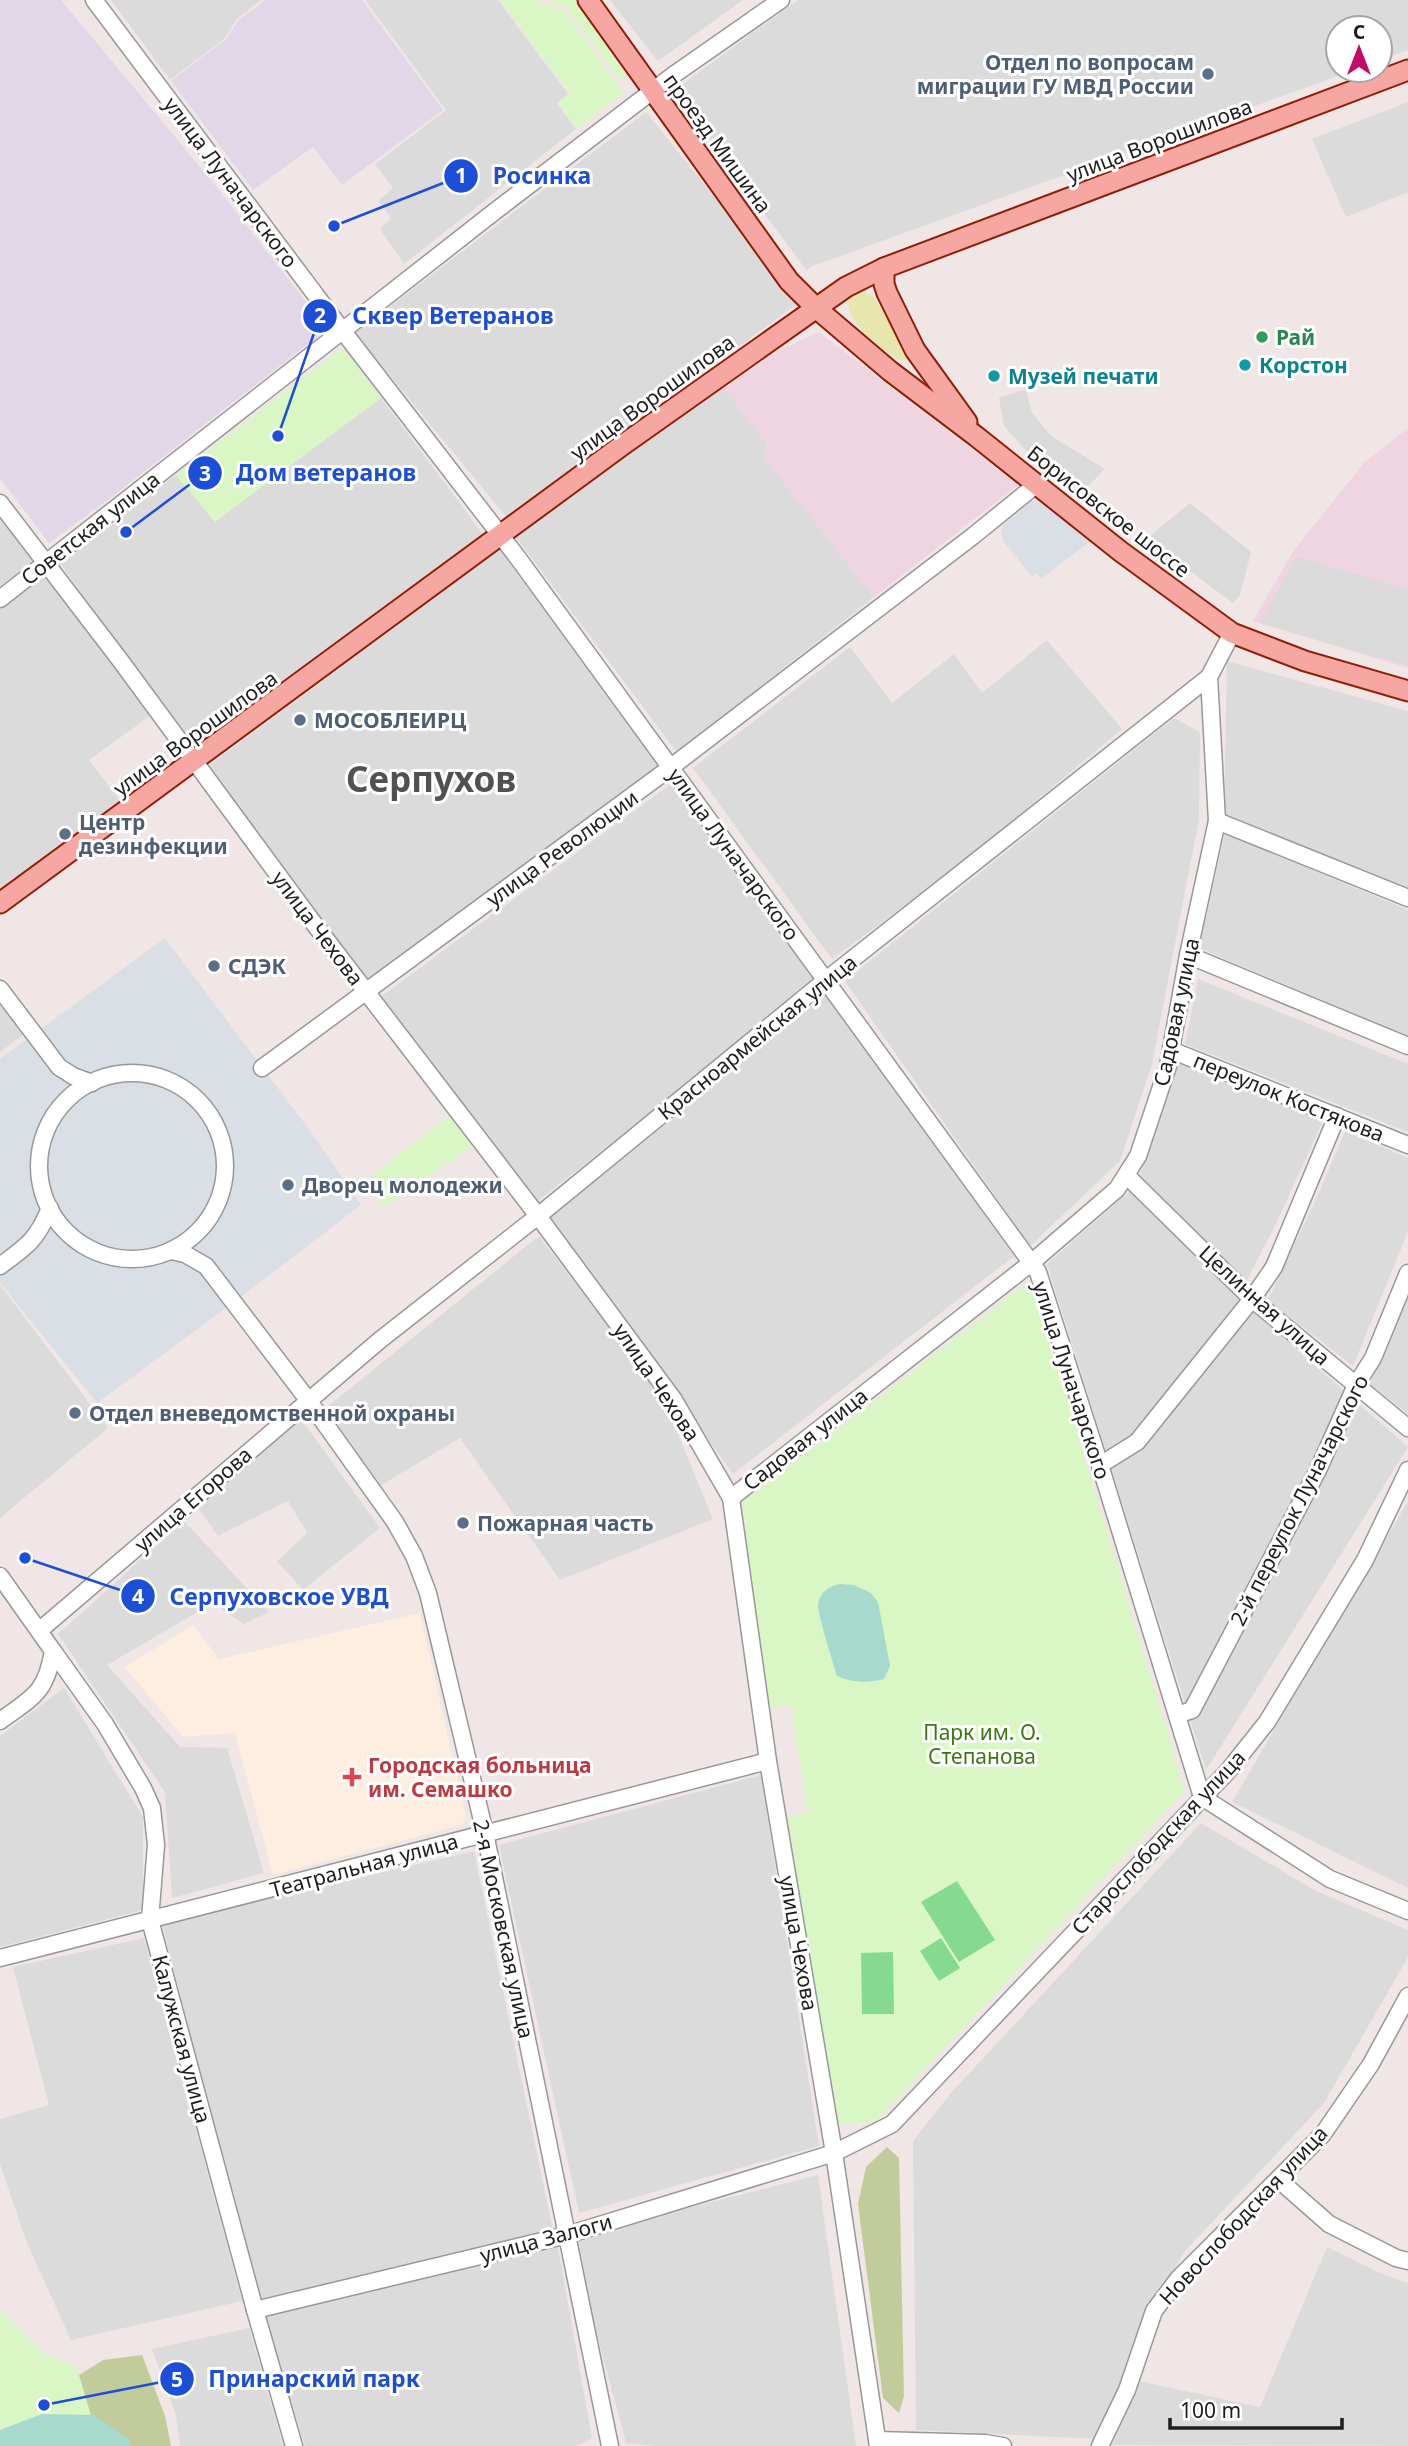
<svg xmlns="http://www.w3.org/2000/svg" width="1408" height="2446" font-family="'Noto Sans',sans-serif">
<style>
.residential{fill:#dcdbdc}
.commercial{fill:#efd5e1}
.industrial{fill:#e2d7e7}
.education{fill:#fdeedf}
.grass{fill:#e6e6ad}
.forest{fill:#c2cc9b}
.park{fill:#d9f7c4}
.pitch{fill:#86da90}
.parking{fill:#dadada}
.plaza{fill:#d9dfe4}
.water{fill:#a7dacc}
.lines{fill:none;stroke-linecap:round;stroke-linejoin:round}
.minor-casing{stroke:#989898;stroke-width:19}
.major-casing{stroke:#911f07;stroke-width:23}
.minor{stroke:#fff;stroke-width:16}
.major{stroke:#f7a7a1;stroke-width:19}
.service-dot{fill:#5c6f8a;stroke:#fff;stroke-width:2.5}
.leisure-dot{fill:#2e9e5b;stroke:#fff;stroke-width:2.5}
.culture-dot{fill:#0f9aa8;stroke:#fff;stroke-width:2.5}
.health-dot{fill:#e0444e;stroke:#fff;stroke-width:2.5}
.labels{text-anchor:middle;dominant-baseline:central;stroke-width:6;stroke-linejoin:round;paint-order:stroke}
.service-label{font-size:21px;font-weight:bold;fill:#4e5e75;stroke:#fff;text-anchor:start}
.street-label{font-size:21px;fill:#1e1e1e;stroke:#fff}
.leisure-label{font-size:21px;font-weight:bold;fill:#27864d;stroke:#fff;text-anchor:start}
.culture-label{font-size:21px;font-weight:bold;fill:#0d838f;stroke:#fff;text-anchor:start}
.park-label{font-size:21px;fill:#3b7811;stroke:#fff}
.health-label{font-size:21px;font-weight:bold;fill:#be3a42;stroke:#fff;text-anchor:start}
.town-label{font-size:35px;font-weight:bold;fill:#515151;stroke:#fff}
.leader{fill:none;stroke:#1d4ed8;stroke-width:2.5}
.callout-dot{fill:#1d4ed8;stroke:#fff;stroke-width:2.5}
.mark-label{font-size:21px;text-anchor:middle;font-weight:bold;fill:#fff}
.callout-label{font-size:23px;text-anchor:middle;font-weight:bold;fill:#1d4ed8;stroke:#fff;stroke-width:6;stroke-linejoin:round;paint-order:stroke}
</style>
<rect width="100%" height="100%" fill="#efe6e5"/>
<!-- residential -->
<g class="residential">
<polygon points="111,0 261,0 237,19 224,39 170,80"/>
<polygon points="365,0 498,0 568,94 557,103 576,129 404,264 380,229 391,218 378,201 393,188 375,164 446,110"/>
<polygon points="610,0 743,0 658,61"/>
<polygon points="798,0 1408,0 1408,50 1380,60 1380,28 1338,28 1338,70 1354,70 810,267 807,271 673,91"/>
<polygon points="1408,102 1408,192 1346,217 1312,139"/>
<polygon points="646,112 799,302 508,519 355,333"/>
<polygon points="724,388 767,444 764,457 874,597 681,749 675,750 516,537 715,389"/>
<polygon points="381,398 485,537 196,751 129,663 61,564 176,475 215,521"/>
<polygon points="0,518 33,562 0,587"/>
<polygon points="502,548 660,765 365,982 206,768"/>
<polygon points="45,575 150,716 89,760 121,802 0,892 0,609"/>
<polygon points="1047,640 1122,729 953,870 832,959 693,768 850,647 892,703 954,654 982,693"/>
<polygon points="1227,661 1408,711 1408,890 1224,816"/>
<polygon points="1174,718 1200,732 1199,819 1152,1064 1120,1161 1030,1246 845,981"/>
<polygon points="672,783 815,982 538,1201 379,998"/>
<polygon points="1225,833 1408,910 1408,1036 1199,948"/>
<polygon points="1198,979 1408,1064 1408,1132 1185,1044"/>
<polygon points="826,993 1014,1256 733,1474 550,1218"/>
<polygon points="0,1004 23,1035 0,1052"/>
<polygon points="1180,1059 1325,1117 1274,1228 1246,1282 1139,1176"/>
<polygon points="1345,1131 1408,1158 1408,1232 1353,1366 1268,1300 1318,1195"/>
<polygon points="1131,1190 1255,1313 1408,1447 1206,1770 1047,1264"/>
<polygon points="539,1236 663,1398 713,1519 560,1580 460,1438 378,1487 322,1411"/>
<polygon points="0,1285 108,1428 0,1518"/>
<polygon points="1408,1292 1408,1414 1370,1384"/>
<polygon points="298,1415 380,1528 303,1590 277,1561 307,1533 288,1501 218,1536 195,1504"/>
<polygon points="1408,1501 1408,1888 1232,1802"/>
<polygon points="184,1521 269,1612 244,1624 213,1603 107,1665 180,1747 227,1748 264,1873 172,1898 165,1792 58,1634"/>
<polygon points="64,1688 143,1817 143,1910 0,1947 0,1736"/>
<polygon points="761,1775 819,2146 579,2213 499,1845"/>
<polygon points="1201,1823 1316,1891 1408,1930 1408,1957 1324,2103 1185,2251 1136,2337 1100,2439 916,2430 913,2141 951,2093"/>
<polygon points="474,1851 553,2231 259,2302 162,1924"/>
<polygon points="144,1938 242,2301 71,2340 27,2243 0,2164 0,2119 49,2105 13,1967"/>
<polygon points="818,2175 856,2446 655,2446 626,2443 571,2238"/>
<polygon points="557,2242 592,2438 576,2446 305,2446 262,2312"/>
<polygon points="1327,2247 1387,2276 1408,2283 1408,2446 1112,2445 1138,2381 1260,2407"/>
<polygon points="249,2328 283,2446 180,2446 176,2415 152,2349"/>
</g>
<!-- commercial -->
<g class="commercial">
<polygon points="819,332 1018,485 874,597 764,457 767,444 724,388 782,349"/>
<polygon points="1408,428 1408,668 1253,621 1294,550 1364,463"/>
</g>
<!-- industrial -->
<g class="industrial">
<polygon points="0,0 61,0 215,185 327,329 114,495 49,543 0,478"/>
<polygon points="265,0 362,0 443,110 342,185 313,147 253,190 171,81 226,39 238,21"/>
</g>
<!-- education -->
<polygon class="education" points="420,1613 466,1816 462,1825 273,1875 235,1733 183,1737 125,1667 193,1625 219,1659"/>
<!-- grass -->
<path class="grass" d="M863,292L873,296L909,346L911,353L907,359L900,360C880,347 849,327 848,301L856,294Z"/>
<!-- forest -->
<g class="forest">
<polygon points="887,2147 899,2158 904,2396 899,2413 883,2398 858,2204 866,2167"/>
<polygon points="142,2355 165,2416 171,2446 130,2446 128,2438 42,2414 68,2382 103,2360"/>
</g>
<!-- park -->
<g class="park">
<polygon points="500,0 536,0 565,12 624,93 577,128 558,103 570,93"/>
<polygon points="549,0 575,0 627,76 620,80 567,8"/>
<polygon points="343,348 381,398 215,522 176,475"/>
<polygon points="450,1115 472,1146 384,1207 368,1179"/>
<polygon points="1031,1280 1185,1791 876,2121 839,2125 821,2028 788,1817 808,1812 791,1705 768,1708 742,1503"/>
<polygon points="0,2309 46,2355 76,2365 100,2446 0,2446"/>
</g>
<!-- pitch -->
<g class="pitch">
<polygon points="957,1881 995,1940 959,1962 921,1902"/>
<polygon points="941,1938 960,1968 939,1981 920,1951"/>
<polygon points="893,1952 894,2014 862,2014 861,1953"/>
</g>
<!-- parking -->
<g class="parking">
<polygon points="710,326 728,348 624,428 607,406"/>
<polygon points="1026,389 1032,413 1051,436 1105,469 1082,492 1025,449 1004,426 999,398"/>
<polygon points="1190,503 1251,552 1240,595 1233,603 1159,548 1151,535"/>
<polygon points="570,506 587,530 568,545 553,549 542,559 526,537"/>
<polygon points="1296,557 1408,589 1408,666 1260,623"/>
<polygon points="383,559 406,590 381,608 358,578"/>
</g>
<!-- plaza -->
<g class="plaza">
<polygon points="1031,501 1043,502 1089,542 1041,579 1037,573 1032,577 1004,542 1001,533 1003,526"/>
<polygon points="165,938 311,1132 361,1205 242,1296 97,1403 0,1283 0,1059"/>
</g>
<!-- water -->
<g class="water">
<path d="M840,1584L854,1585L871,1593L878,1602L890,1666L884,1679C868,1683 852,1683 837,1676C833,1662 818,1616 818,1605C819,1593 829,1586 840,1584Z"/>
<polygon points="42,2414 94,2415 128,2438 130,2446 0,2446 0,2430"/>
</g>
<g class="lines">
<!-- minor casing -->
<g class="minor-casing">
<g id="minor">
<polyline points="94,0 342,330 518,558 1038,1272 1100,1465 1202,1797 1330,1879 1408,1911"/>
<polyline points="0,503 120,660 312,921 538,1216 674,1400 731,1498 768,1761 834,2153 878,2446"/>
<polyline points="0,599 494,212 672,76 781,0"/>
<polyline points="1217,821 1408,898"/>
<polyline points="1188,955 1408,1046"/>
<polyline points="0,989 59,1067 73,1076 92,1083"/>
<polyline points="1171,1050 1408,1145"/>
<polyline points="262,1068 670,768 973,536 1037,484"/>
<circle cx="132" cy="1166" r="93"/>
<polyline points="1127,1176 1252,1299 1408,1428"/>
<polyline points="171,1251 185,1254 206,1266 308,1400 395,1522 414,1556 428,1593 485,1833 610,2446"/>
<path d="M0,1266C27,1246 37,1240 50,1208"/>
<polyline points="1100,1465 1137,1442 1252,1299 1274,1267 1337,1116"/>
<polyline points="731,1498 1031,1263 1117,1189 1138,1156 1168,1066 1188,955 1217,821 1209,677 1232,633"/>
<path d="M0,1576L53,1651C46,1693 33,1697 0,1721"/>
<polyline points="40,1630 380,1340 538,1216 826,980 1209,677"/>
<polyline points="53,1651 105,1724 143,1788 152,1808 156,1845 150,1920 255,2310 294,2446"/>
<polyline points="1177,1715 1192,1710 1318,1470 1356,1385 1373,1358 1408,1273"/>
<polyline points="0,1958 768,1761"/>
<polyline points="1279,2180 1329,2224 1396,2258 1408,2261"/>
<polyline points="255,2310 567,2235 834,2153 892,2124 1228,1771 1267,1722 1365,1560 1408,1470"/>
<polyline points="877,2440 985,2443 1003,2446"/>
<polyline points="1100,2446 1127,2390 1154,2311 1178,2279 1323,2134 1371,2064 1408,1996"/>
</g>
</g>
<!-- major casing -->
<g class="major-casing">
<g id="major">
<polyline points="588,0 789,281 816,308 890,371 977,437 1120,551 1232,633 1305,661 1408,691"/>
<polyline points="884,268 884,284 887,293 915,350 967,422"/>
<polyline points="0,903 624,444 846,287 884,268 1408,70"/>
</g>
</g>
<!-- minor -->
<use href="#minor" class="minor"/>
<!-- major -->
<use href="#major" class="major"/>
</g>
<!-- markers -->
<g class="service-dot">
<circle cx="1208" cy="74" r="7"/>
<circle cx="300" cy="720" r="7"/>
<circle cx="65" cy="834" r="7"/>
<circle cx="214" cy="966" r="7"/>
<circle cx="288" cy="1185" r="7"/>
<circle cx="75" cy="1413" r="7"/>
<circle cx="463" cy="1523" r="7"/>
</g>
<circle class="leisure-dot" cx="1262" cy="337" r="7"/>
<g class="culture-dot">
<circle cx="1245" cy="365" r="7"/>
<circle cx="994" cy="376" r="7"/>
</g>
<path class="health-dot" d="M348.5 1766.5h7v7h7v7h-7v7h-7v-7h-7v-7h7z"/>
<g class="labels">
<!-- service labels -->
<g class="service-label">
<text x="1194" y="62" text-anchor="end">Отдел по вопросам<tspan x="1194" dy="24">миграции ГУ МВД России</tspan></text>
<text x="314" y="720">МОСОБЛЕИРЦ</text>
<text x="79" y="822">Центр<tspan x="79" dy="24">дезинфекции</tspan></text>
<text x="228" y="966">СДЭК</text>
<text x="302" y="1185">Дворец молодежи</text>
<text x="89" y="1413">Отдел вневедомственной охраны</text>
<text x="477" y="1523">Пожарная часть</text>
</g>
<!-- street labels -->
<g class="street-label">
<text transform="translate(1159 140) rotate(-21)">улица Ворошилова</text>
<text transform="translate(718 143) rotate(54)">проезд Мишина</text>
<text transform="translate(231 182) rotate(53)">улица Луначарского</text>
<text transform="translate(652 397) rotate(-36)">улица Ворошилова</text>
<text transform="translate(1109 511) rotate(38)">Борисовское шоссе</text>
<text transform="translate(90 528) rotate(-38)">Советская улица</text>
<text transform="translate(195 733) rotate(-36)">улица Ворошилова</text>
<text transform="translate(562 848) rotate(-36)">улица Революции</text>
<text transform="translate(734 854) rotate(54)">улица Луначарского</text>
<text transform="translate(318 928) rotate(53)">улица Чехова</text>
<text transform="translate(1176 1012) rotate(-78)">Садовая улица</text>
<text transform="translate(757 1037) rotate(-39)">Красноармейская улица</text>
<text transform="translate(1289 1097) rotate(22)">переулок Костякова</text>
<text transform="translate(1265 1305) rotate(42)">Целинная улица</text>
<text transform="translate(1072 1380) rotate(72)">улица Луначарского</text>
<text transform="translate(657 1382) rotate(56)">улица Чехова</text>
<text transform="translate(805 1439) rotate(-38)">Садовая улица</text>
<text transform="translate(193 1499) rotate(-41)">улица Егорова</text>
<text transform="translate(1299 1500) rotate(-63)">2-й переулок Луначарского</text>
<text transform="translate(1158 1842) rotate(-47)">Старослободская улица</text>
<text transform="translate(364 1865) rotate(-15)">Театральная улица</text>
<text transform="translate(504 1929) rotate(78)">2-я Московская улица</text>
<text transform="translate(799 1943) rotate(80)">улица Чехова</text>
<text transform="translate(182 2039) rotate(75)">Калужская улица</text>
<text transform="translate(1243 2215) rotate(-47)">Новослободская улица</text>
<text transform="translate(546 2238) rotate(-15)">улица Залоги</text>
</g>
<!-- leisure labels -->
<g class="leisure-label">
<text x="1276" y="337">Рай</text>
</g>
<!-- culture labels -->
<g class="culture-label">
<text x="1259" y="365">Корстон</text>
<text x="1008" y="376">Музей печати</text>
</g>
<!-- park labels -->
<g class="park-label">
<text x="982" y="1732">Парк им. О.<tspan x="982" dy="24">Степанова</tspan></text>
</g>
<!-- health labels -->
<g class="health-label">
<text x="368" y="1765">Городская больница<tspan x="368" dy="24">им. Семашко</tspan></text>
</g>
<!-- town labels -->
<g class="town-label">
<text x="431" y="778">Серпухов</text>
</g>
</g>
<!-- callouts -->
<path class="leader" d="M334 226L461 176M278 436L320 316M126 532L205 473M25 1558L138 1596M44 2405L177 2379"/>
<g class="callout-dot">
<circle cx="334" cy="226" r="7"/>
<circle cx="278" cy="436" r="7"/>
<circle cx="126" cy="532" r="7"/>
<circle cx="25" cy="1558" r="7"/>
<circle cx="44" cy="2405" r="7"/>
<circle cx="461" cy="176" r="18"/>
<circle cx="320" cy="316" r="18"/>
<circle cx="205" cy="473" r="18"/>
<circle cx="138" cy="1596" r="18"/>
<circle cx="177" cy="2379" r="18"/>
</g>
<g class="mark-label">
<text x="461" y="183">1</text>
<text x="320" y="323">2</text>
<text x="205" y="481">3</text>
<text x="138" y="1604">4</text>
<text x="177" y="2387">5</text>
</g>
<g class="callout-label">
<text x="542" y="184">Росинка</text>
<text x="453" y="324">Сквер Ветеранов</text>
<text x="326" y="481">Дом ветеранов</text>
<text x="279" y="1605">Серпуховское УВД</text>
<text x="314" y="2387">Принарский парк</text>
</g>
<!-- north arrow -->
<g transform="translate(1359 49)"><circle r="33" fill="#ffffff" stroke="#a5a5a5" stroke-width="2"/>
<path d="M0-5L12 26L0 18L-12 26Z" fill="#c30a65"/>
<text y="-10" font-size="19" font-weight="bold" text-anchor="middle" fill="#1e1e1e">С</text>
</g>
<!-- scale -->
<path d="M1170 2418v10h172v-10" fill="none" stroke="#1e1e1e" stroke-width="3.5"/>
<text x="1180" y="2418" font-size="21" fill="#1e1e1e" stroke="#ffffff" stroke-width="5" paint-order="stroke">100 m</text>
</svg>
